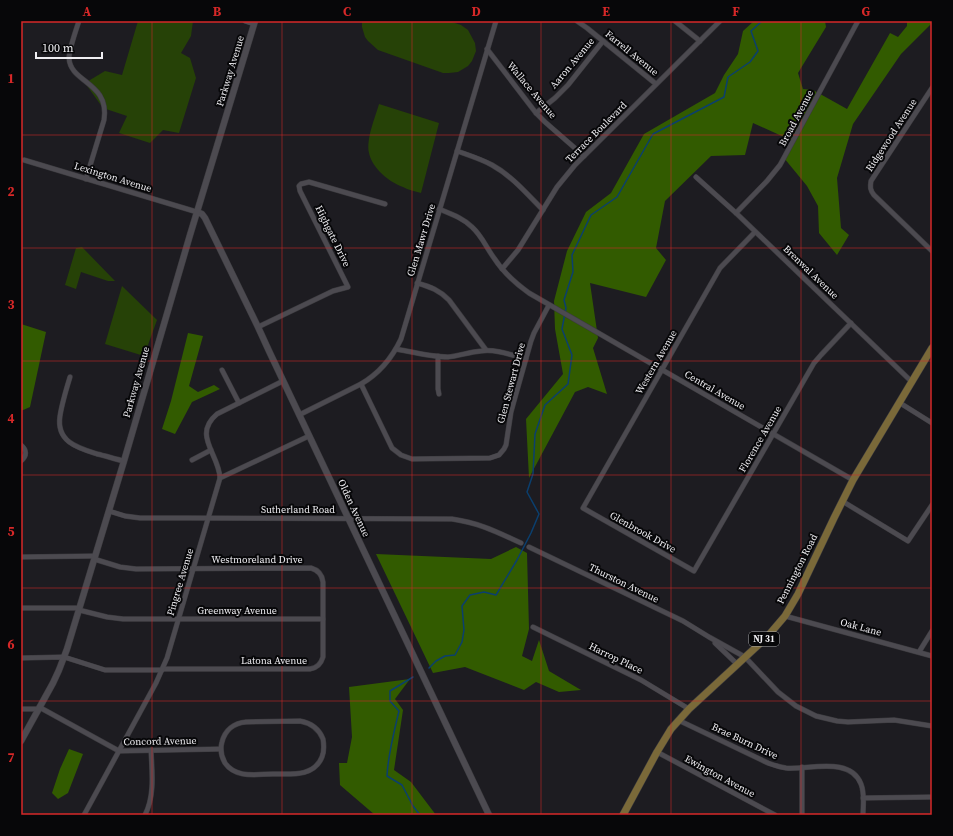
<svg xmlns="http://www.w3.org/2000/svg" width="953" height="836" font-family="'Source Serif 4',serif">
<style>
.green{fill:#264207}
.forest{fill:#325b00}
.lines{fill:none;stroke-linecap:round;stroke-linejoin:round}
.stream{stroke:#0b3f6e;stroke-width:1.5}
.street-casing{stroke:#3b3a3e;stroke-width:5.5}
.secondary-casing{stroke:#3b3a3e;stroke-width:7}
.primary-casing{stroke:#3b3a3e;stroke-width:8}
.street{stroke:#4c4a50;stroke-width:4.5}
.secondary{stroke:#4c4a50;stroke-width:6}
.primary{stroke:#7a6939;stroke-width:7}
.grid{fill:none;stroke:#d62828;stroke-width:1;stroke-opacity:0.55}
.labels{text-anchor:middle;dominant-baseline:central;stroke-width:4;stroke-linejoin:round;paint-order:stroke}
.shield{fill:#070709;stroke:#a9a9ac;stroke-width:1}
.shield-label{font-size:9px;font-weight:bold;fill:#efeef2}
.street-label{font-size:10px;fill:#efeef2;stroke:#070709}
.neatline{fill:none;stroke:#d62828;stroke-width:1.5}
.grid-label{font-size:13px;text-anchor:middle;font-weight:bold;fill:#d62828}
</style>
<rect width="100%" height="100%" fill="#1d1c21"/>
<!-- green -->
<g class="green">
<polygon points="138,21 193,21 191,36 181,53 190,58 196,78 179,133 163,130 150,143 119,133 127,116 103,108 85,83 105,71 122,75"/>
<polygon points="362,21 449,21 461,25 468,30 475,43 476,51 472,61 468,66 458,72 449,73 443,73 378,50 368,41 365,37 362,27"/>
<path d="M379,104L439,123L421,193C415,191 408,190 403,187C389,182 372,168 369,153C366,139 375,118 379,104Z"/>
<polygon points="82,247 115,281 108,281 81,272 76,289 65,285 76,248"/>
<polygon points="122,286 157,320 144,356 105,344"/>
</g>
<!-- forest -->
<g class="forest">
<polygon points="754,21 825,21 826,27 798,73 803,89 813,90 847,109 890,33 898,37 907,26 907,21 932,21 932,23 901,54 853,124 837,178 841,228 849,235 837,255 819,233 818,206 807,186 784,158 795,142 753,123 745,155 711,156 665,201 656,248 666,260 646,297 590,283 598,338 593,348 607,394 588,387 575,392 529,478 526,419 563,374 555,329 554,301 567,251 586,212 611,193 644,134 715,93 724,75 738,54 743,31"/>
<polygon points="21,324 46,332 30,407 21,411"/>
<polygon points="188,333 203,336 189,386 198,392 214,385 220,389 192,402 175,434 162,429 171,401"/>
<polygon points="516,547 527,553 529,629 522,656 532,661 539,640 549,671 581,690 559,692 536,682 524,690 465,667 433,673 376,554 491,559"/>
<polygon points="410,679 395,699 403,710 394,770 411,782 436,815 375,815 340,785 339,763 347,763 352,737 349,687"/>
<polygon points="69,749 83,754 68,793 58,799 52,793 60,769"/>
</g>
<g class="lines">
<!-- stream -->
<g class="stream">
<polyline points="429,668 436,661 445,656 455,655 462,642 464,630 462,606 470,595 484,592 496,595 517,560 531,533 539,514 527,492 533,474 535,434 545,405 568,384 572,355 562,329 566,308 564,300 573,272 572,255 591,215 617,197 653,134 724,97 728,77 750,62 758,51 751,31 762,21"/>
<path d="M413,677L390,691V701L399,711C394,732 388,754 387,776L402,785L413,806L420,815"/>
</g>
<!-- street casing -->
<g class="street-casing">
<g id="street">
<path d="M79,21C76,30 69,50 69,58C70,83 110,82 104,120L86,179"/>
<polyline points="245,21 254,24"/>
<polyline points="577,21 587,28 656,84"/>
<polyline points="675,21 700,41"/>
<polyline points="487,49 536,113 545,122 584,156"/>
<path d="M932,88L871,181C870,187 870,190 874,195L932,251"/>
<polyline points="536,113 555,98 568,85 603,41"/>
<path d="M457,151C468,155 481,159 492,165C512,176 527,194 543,210"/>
<polyline points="24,160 197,212"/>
<polyline points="696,177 736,213 912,382"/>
<path d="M439,209C451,214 463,218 472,227C482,236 486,247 494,258C503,272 515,283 529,293L853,480"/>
<polyline points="736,213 767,181 780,165 858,21"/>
<polyline points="755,232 720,268 583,508 694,571 814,363 821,355 851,323"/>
<polyline points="502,269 518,250 557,187 575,165 720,21"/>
<path d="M417,283C431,287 439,290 449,300L486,350"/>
<polyline points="258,327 333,291 348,287 300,191 299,186 301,184 309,182 385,204"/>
<path d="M396,349C412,352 431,357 448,357C459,356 469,352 481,351C496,349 511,355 526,359"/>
<polyline points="438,356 438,389 439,394"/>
<polyline points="222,370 239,403"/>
<path d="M70,377C66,390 62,403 60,416C56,442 78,448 97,454C106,456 115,459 124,461"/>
<polyline points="361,384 392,448 401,455 412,459 490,458 499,455 504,449 506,445 511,412 516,394 531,341 534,333 549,305"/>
<polyline points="900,403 932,423"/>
<path d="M299,415L361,384C380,373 392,358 401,339L496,21"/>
<path d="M21,445C27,450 27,456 21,461"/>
<polyline points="192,460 211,450"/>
<polyline points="220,478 309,436"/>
<polyline points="842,501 908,541 932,505"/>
<path d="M109,511L125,516L140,518H187L452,519C480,523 497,532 521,543"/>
<polyline points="529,547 683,621 709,637 745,657 778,692 796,706 816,716 837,721 848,722 894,720 932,726"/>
<polyline points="21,557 95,556"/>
<path d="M94,559L120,567L136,569L311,568C318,570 322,574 323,582V657C321,664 317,668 310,669H163"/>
<polyline points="21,608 80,608"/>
<polyline points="79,610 107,617 123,619 323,619"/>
<polyline points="785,616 932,656"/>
<polyline points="533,627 641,680 689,709"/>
<polyline points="715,643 737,664"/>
<polyline points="919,652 932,631"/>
<polyline points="21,658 64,657 105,670 162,670"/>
<polyline points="39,707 119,751 221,749"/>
<polyline points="21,709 38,709"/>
<path d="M678,720L768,763C774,765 779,767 786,768C809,770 850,756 861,784C865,794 863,805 863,815"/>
<path d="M300,721C311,723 319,729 323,739C324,745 324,752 322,757C314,777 291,774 273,774C257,774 236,779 225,763C221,756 220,749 222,742C225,730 234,723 246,722Z"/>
<polyline points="657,752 775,815"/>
<polyline points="863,798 932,797"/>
<path d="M84,815L156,683L167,658L220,478C219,454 192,435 217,414L283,381"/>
<path d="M145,815C155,795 152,772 151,750"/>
<polyline points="802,815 802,767"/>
</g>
</g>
<!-- secondary casing -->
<g class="secondary-casing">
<g id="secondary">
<polyline points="197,212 202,214 205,218 258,327 269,351 489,815"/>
<polyline points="21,741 53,683 59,670 67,649 124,461 190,235 255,21"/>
</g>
</g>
<!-- primary casing -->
<g class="primary-casing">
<polyline id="primary" points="623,815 657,752 671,729 689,709 767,637 785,616 798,594 834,518 853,480 932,348"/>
</g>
<!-- street -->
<use href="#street" class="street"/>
<!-- secondary -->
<use href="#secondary" class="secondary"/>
<!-- primary -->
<use href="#primary" class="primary"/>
</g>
<!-- grid -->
<path class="grid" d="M152,21V815M282,21V815M412,21V815M541,21V815M671,21V815M801,21V815M21,135H932M21,248H932M21,361H932M21,475H932M21,588H932M21,701H932"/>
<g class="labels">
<!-- shield labels -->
<rect class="shield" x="749" y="632" width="30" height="14" rx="3"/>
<g class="shield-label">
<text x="764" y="639">NJ 31</text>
</g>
<!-- street labels -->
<g class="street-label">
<text transform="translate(632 53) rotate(39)">Farrell Avenue</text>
<text transform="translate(572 63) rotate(-50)">Aaron Avenue</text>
<text transform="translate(230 71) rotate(-73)">Parkway Avenue</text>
<text transform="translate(532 90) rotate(50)">Wallace Avenue</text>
<text transform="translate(796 118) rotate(-62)">Broad Avenue</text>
<text transform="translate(596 132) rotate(-45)">Terrace Boulevard</text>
<text transform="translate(891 135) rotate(-57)">Ridgewood Avenue</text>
<text transform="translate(113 177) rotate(17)">Lexington Avenue</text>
<text transform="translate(333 236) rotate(64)">Highgate Drive</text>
<text transform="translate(421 240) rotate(-73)">Glen Mawr Drive</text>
<text transform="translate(811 272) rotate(44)">Brenwal Avenue</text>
<text transform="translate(656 362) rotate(-60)">Western Avenue</text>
<text transform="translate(136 382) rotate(-74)">Parkway Avenue</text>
<text transform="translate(511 383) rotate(-75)">Glen Stewart Drive</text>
<text transform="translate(715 390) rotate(30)">Central Avenue</text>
<text transform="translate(760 439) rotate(-60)">Florence Avenue</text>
<text transform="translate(354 508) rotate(65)">Olden Avenue</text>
<text x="298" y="509">Sutherland Road</text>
<text transform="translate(643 532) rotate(29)">Glenbrook Drive</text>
<text x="257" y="559">Westmoreland Drive</text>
<text transform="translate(797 569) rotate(-63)">Pennington Road</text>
<text transform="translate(180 582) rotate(-73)">Pingree Avenue</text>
<text transform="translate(624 583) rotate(26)">Thurston Avenue</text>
<text x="237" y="610">Greenway Avenue</text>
<text transform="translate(861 627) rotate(15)">Oak Lane</text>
<text transform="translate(616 658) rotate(26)">Harrop Place</text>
<text x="274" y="660">Latona Avenue</text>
<text transform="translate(160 741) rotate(-1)">Concord Avenue</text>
<text transform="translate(745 741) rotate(25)">Brae Burn Drive</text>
<text transform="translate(720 776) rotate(28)">Ewington Avenue</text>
</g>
</g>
<!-- border -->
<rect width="953" height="836" fill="none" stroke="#070709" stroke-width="44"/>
<!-- scale -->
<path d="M36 52v6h66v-6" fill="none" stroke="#efeef2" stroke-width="2"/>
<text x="42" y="52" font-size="12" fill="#efeef2" stroke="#070709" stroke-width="3" paint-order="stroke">100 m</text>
<rect x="22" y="22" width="909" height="792" class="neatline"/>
<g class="grid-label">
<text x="87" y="16">A</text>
<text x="217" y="16">B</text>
<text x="347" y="16">C</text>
<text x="476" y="16">D</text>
<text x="606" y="16">E</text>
<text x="736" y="16">F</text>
<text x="866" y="16">G</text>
<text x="11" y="83">1</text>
<text x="11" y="196">2</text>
<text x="11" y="309">3</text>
<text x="11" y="423">4</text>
<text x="11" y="536">5</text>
<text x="11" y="649">6</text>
<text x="11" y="762">7</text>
</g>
</svg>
